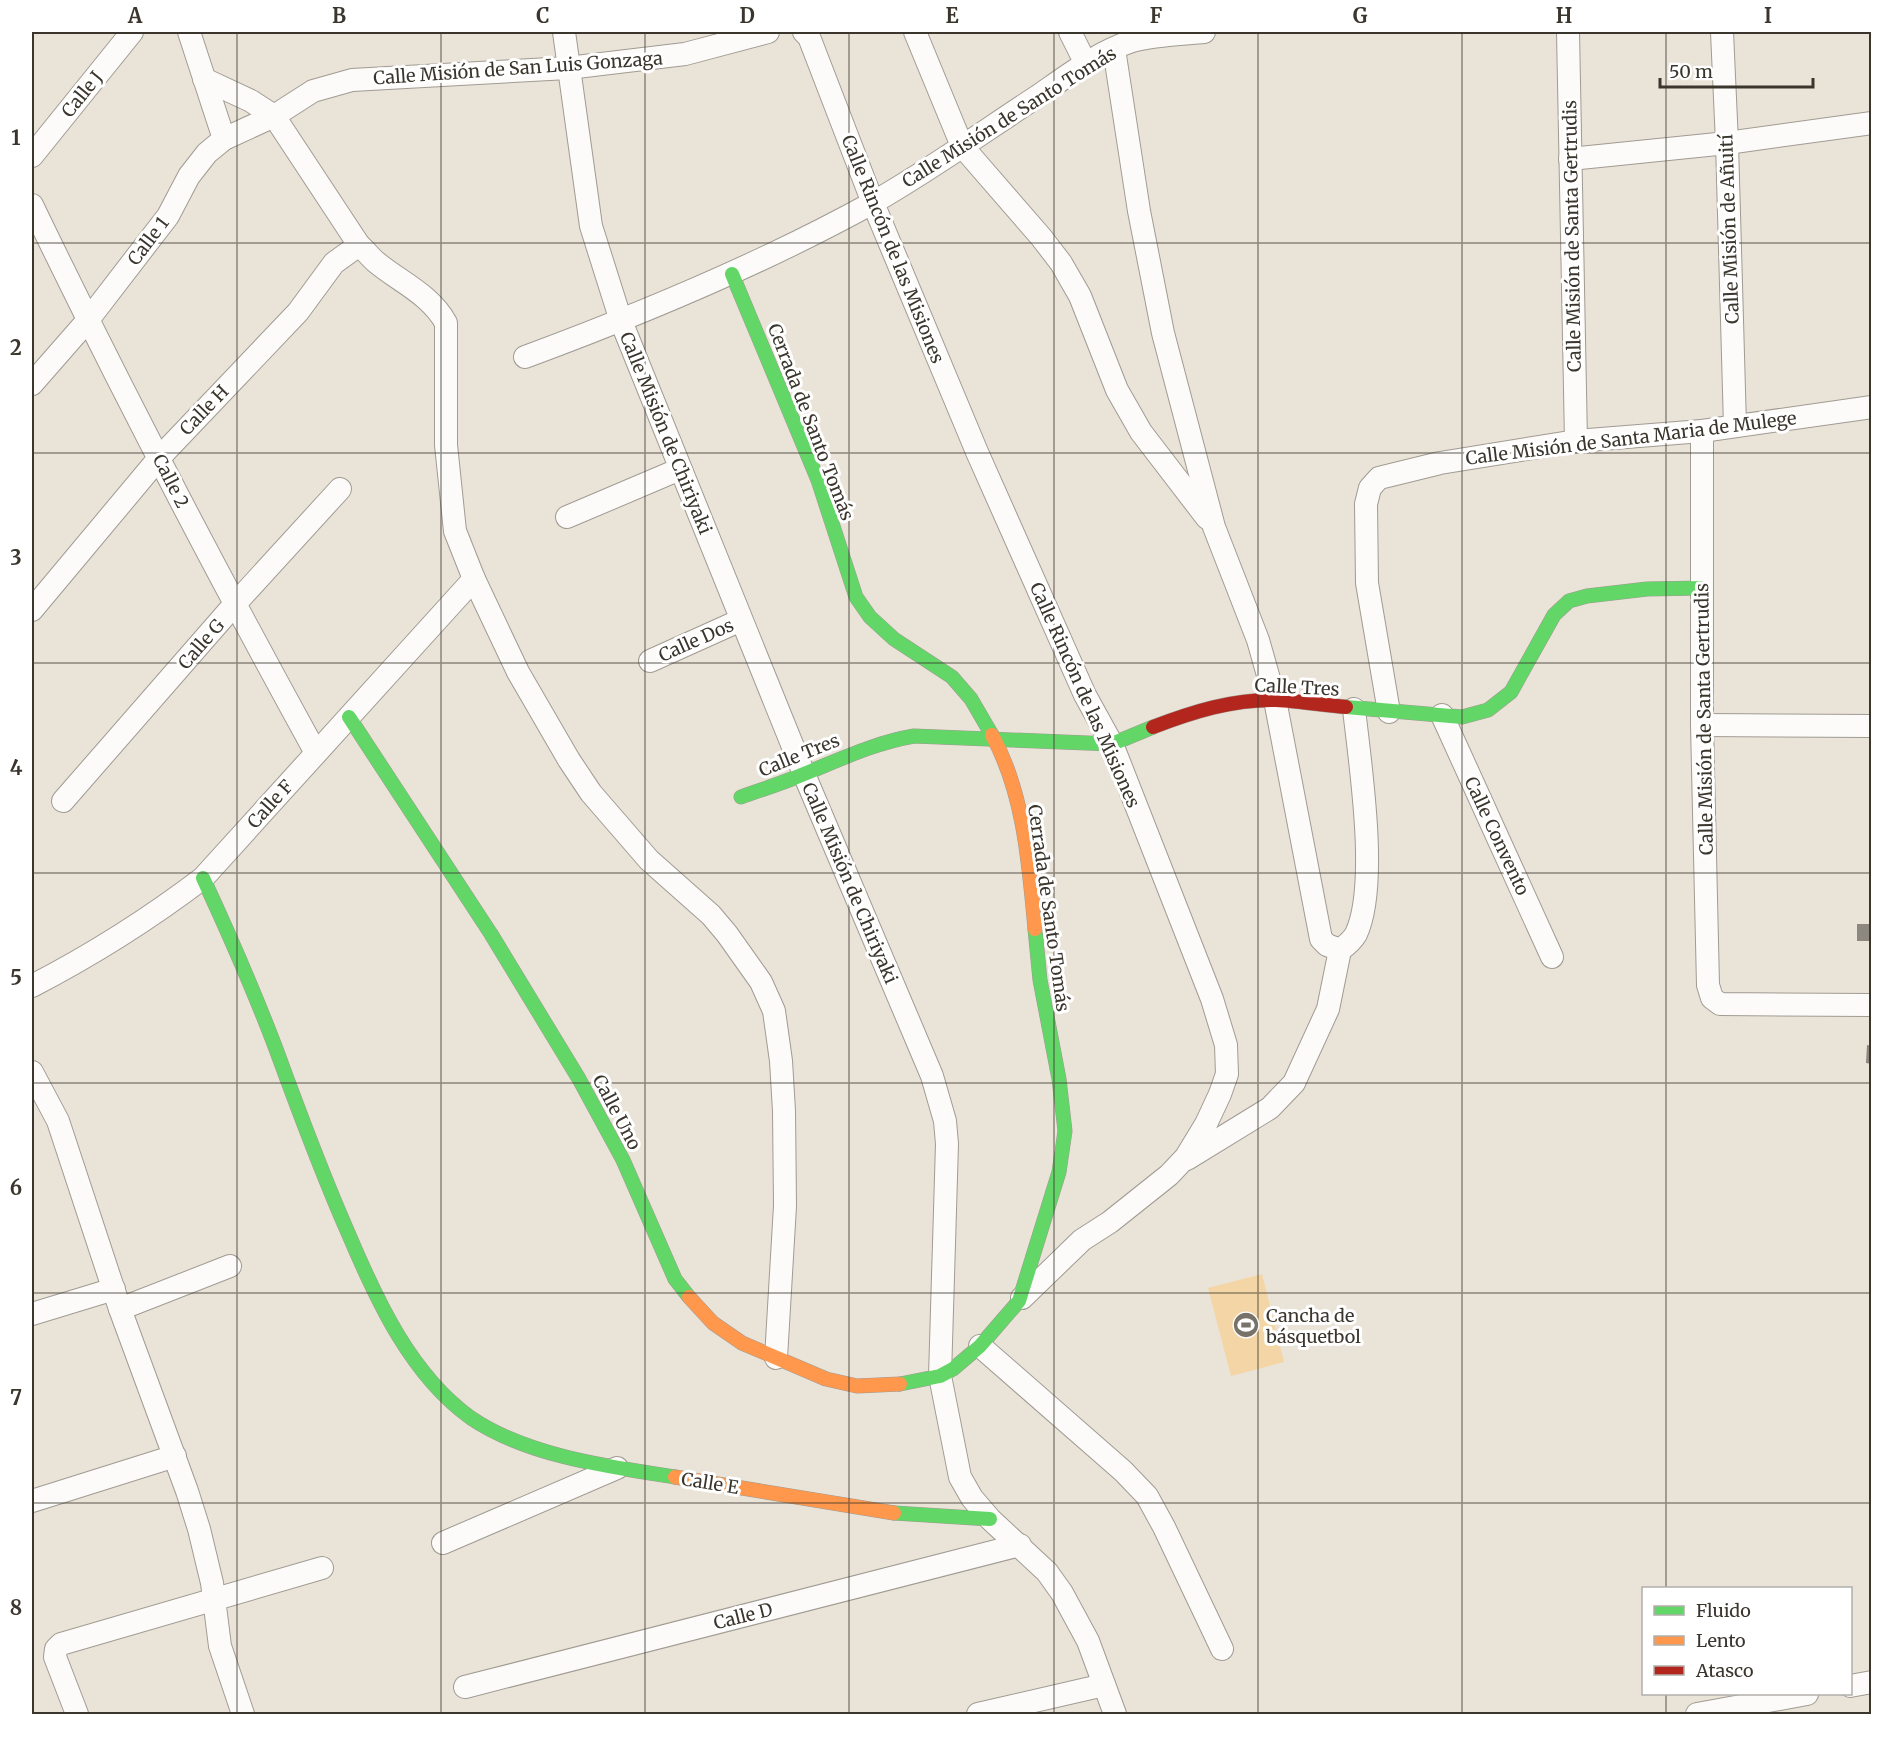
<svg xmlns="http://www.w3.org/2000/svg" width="1903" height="1746" font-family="Merriweather,serif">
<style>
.green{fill:#f4d6a6}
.building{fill:#8c877f}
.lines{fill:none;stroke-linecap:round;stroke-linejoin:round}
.street-casing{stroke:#a09b93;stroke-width:24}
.fast-casing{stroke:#a09b93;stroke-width:15}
.slow-casing{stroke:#a09b93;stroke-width:15}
.jam-casing{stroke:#a09b93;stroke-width:15}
.street{stroke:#fcfbf9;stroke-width:22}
.fast{stroke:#63d668;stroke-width:14}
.slow{stroke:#ff974d;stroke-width:14}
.jam{stroke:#b3261e;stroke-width:14}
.grid{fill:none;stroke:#3b362d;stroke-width:1.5;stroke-opacity:0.55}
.labels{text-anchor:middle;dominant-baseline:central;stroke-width:6;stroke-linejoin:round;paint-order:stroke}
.street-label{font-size:18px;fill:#3b362d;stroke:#fff}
.poi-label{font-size:18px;fill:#3b362d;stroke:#fff;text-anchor:start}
.neatline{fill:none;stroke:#3b362d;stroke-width:2}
.grid-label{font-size:20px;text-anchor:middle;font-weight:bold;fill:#3b362d}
</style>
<rect width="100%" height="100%" fill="#eae3d8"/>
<!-- green -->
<polygon class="green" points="1262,1274 1284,1362 1231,1376 1208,1288"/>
<!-- building -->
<g class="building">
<rect x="1857" y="924" width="15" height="17"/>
<polygon points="1867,1045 1872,1046 1872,1064 1866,1063"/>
</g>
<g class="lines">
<!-- street casing -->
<g class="street-casing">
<g id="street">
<polyline points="189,32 224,139"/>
<polyline points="564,32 591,226 621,321 804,774 932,1076 945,1121 947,1144 940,1376 960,1477 972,1498 990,1519 1047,1572 1062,1593 1088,1641 1115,1714"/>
<polyline points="804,32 809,37 873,203 977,452 1085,695 1112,744 1212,999 1226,1045 1227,1074 1220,1094 1206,1124 1186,1157 1169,1175 1110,1222 1082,1240 1022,1298"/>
<polyline points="915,32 962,146 1041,237 1061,263 1080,296 1117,390 1141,432 1207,518"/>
<polyline points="1070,32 1086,64"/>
<polyline points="1568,32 1576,441"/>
<polyline points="1722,32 1727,143 1735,426"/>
<polyline points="1114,49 1139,211 1163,333 1214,527 1258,640 1275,700 1321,939 1327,945 1340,950"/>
<path d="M204,79L251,101L274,116L359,245C365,250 370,257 376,262C400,282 430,294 446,323V445L455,531L474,579L518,672L569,760L591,793L649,860L711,915L727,934L761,982L774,1011L781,1061L784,1111L785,1206L776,1358"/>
<polyline points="32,156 132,32"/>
<polyline points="1570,159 1727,143 1872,123"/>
<path d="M32,205C121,390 217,573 316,753"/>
<path d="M525,357C644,313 762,264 874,202C930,170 983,132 1038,96C1067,76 1098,52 1132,41C1153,35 1182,34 1204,32"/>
<polyline points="32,384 88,320 168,216 189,176 207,153 224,139 274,116 313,91 352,80 568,68 685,54 768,32"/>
<polyline points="1702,431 1702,725 1708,985 1712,998 1720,1004 1872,1005"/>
<polyline points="567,517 680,469"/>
<polyline points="32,610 159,458 298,312 334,263 359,245"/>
<polyline points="650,661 741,620"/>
<polyline points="1389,712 1367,583 1366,504 1370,488 1379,478 1440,463 1576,441 1702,431 1872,407"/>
<polyline points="1442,715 1552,957"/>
<polyline points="1702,725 1872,726"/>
<polyline points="63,801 234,605 340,489"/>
<path d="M32,986C92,955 149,919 203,878L474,579"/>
<polyline points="32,1072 58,1121 120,1309 187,1491 199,1529 212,1583 220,1646 243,1714"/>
<path d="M1187,1159L1270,1108L1294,1083L1328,1009L1340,950C1347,945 1352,941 1356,934C1379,885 1360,764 1354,709"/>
<polyline points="120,1309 230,1266"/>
<polyline points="32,1314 114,1289"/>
<polyline points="980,1346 1123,1471 1147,1496 1164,1527 1222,1649"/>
<polyline points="32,1501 175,1456"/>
<polyline points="443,1543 617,1468"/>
<polyline points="1850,1686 1872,1682"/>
<polyline points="465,1687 1020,1545"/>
<polyline points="77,1714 55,1657 56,1649 61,1644 322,1568"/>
<polyline points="978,1714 1104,1685"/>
<polyline points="1697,1714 1807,1694"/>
</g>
</g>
<!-- fast casing -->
<g class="fast-casing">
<g id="fast">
<polyline points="732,274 818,480 856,597 870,617 894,639 952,677 971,699 992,735"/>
<polyline points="1346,707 1462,717 1488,710 1511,692 1554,615 1569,601 1587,596 1647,589 1702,588"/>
<polyline points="349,717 491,934 579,1079 623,1160 675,1279 689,1297"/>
<path d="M741,797C760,790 780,784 799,776C837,761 873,743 914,736L1112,744L1153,727"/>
<path d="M203,878C229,934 254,991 276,1049C299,1112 322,1174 349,1235C377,1301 411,1375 471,1418C527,1456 609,1467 675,1477"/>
<polyline points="900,1384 940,1376 953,1369 980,1346 1019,1301 1059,1172 1065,1131 1059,1079 1040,980 1035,929"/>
<polyline points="894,1513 990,1519"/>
</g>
</g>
<!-- slow casing -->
<g class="slow-casing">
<g id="slow">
<path d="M992,735C1024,793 1029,864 1035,929"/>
<polyline points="689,1297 713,1323 742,1343 826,1379 857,1386 900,1384"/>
<polyline points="675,1477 894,1513"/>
</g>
</g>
<!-- jam casing -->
<g class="jam-casing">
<path id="jam" d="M1153,727C1192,712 1233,699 1276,700C1299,701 1323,705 1346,707"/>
</g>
<!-- street -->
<use href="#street" class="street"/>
<!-- fast -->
<use href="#fast" class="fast"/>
<!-- slow -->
<use href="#slow" class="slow"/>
<!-- jam -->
<use href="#jam" class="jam"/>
</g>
<!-- grid -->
<path class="grid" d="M237,32V1714M441,32V1714M645,32V1714M849,32V1714M1054,32V1714M1258,32V1714M1462,32V1714M1666,32V1588M32,243H1872M32,453H1872M32,663H1872M32,873H1872M32,1083H1872M32,1293H1872M32,1503H1872M1666,1694V1714"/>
<!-- icons -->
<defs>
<g id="stadium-disc" transform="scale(1.35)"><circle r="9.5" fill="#787369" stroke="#fff"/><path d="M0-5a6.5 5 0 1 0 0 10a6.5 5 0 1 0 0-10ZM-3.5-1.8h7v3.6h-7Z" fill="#fff"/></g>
</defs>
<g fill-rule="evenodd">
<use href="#stadium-disc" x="1246" y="1325"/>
</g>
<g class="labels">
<!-- street labels -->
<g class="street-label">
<text transform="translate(518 68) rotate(-4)">Calle Misión de San Luis Gonzaga</text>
<text transform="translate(82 94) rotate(-51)">Calle J</text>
<text transform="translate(1009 117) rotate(-32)">Calle Misión de Santo Tomás</text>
<text transform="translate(1729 229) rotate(-92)">Calle Misión de Añuití</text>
<text transform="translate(1572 236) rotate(-91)">Calle Misión de Santa Gertrudis</text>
<text transform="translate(148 241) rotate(-53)">Calle 1</text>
<text transform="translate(893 249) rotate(68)">Calle Rincón de las Misiones</text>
<text transform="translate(204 410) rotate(-46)">Calle H</text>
<text transform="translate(811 422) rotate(69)">Cerrada de Santo Tomás</text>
<text transform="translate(666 433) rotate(68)">Calle Misión de Chiriyaki</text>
<text transform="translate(1631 438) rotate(-7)">Calle Misión de Santa Maria de Mulege</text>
<text transform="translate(171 481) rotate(63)">Calle 2</text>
<text transform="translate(696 640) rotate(-24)">Calle Dos</text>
<text transform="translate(201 644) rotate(-49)">Calle G</text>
<text transform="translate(1297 687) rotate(3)">Calle Tres</text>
<text transform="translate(1085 695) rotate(66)">Calle Rincón de las Misiones</text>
<text transform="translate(1704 719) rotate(-91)">Calle Misión de Santa Gertrudis</text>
<text transform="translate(799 755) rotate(-22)">Calle Tres</text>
<text transform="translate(270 804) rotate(-48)">Calle F</text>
<text transform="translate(1497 836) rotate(65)">Calle Convento</text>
<text transform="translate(850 883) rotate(67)">Calle Misión de Chiriyaki</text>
<text transform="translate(1049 908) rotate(82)">Cerrada de Santo Tomás</text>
<text transform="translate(617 1112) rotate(62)">Calle Uno</text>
<text transform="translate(710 1483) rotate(9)">Calle E</text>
<text transform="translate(743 1616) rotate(-14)">Calle D</text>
</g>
<!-- poi labels -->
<g class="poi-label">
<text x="1266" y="1315">Cancha de<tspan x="1266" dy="21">básquetbol</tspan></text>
</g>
</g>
<!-- border -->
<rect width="1903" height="1746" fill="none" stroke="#ffffff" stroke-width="66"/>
<!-- legend -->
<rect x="1642" y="1587" width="210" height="108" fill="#ffffff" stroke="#b1afab" stroke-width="1.5"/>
<rect x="1654" y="1606" width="30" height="9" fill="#63d668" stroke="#b1afab" stroke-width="1.5"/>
<text x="1696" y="1617" font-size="18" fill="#3b362d">Fluido</text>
<rect x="1654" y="1636" width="30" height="9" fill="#ff974d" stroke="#b1afab" stroke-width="1.5"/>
<text x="1696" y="1647" font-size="18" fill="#3b362d">Lento</text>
<rect x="1654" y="1666" width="30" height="9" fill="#b3261e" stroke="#b1afab" stroke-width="1.5"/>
<text x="1696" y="1677" font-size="18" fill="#3b362d">Atasco</text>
<!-- scale -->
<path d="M1660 78v9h153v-9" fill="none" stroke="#3b362d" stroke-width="3"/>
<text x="1669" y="78" font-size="18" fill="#3b362d" stroke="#ffffff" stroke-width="4.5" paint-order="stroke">50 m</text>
<rect x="33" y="33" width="1837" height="1680" class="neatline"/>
<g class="grid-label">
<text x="135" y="23">A</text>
<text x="339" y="23">B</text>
<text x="543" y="23">C</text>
<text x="747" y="23">D</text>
<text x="952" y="23">E</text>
<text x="1156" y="23">F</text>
<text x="1360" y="23">G</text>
<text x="1564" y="23">H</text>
<text x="1768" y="23">I</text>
<text x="16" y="145">1</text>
<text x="16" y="355">2</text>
<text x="16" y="565">3</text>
<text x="16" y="775">4</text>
<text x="16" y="985">5</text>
<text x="16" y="1195">6</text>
<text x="16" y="1405">7</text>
<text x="16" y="1615">8</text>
</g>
</svg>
